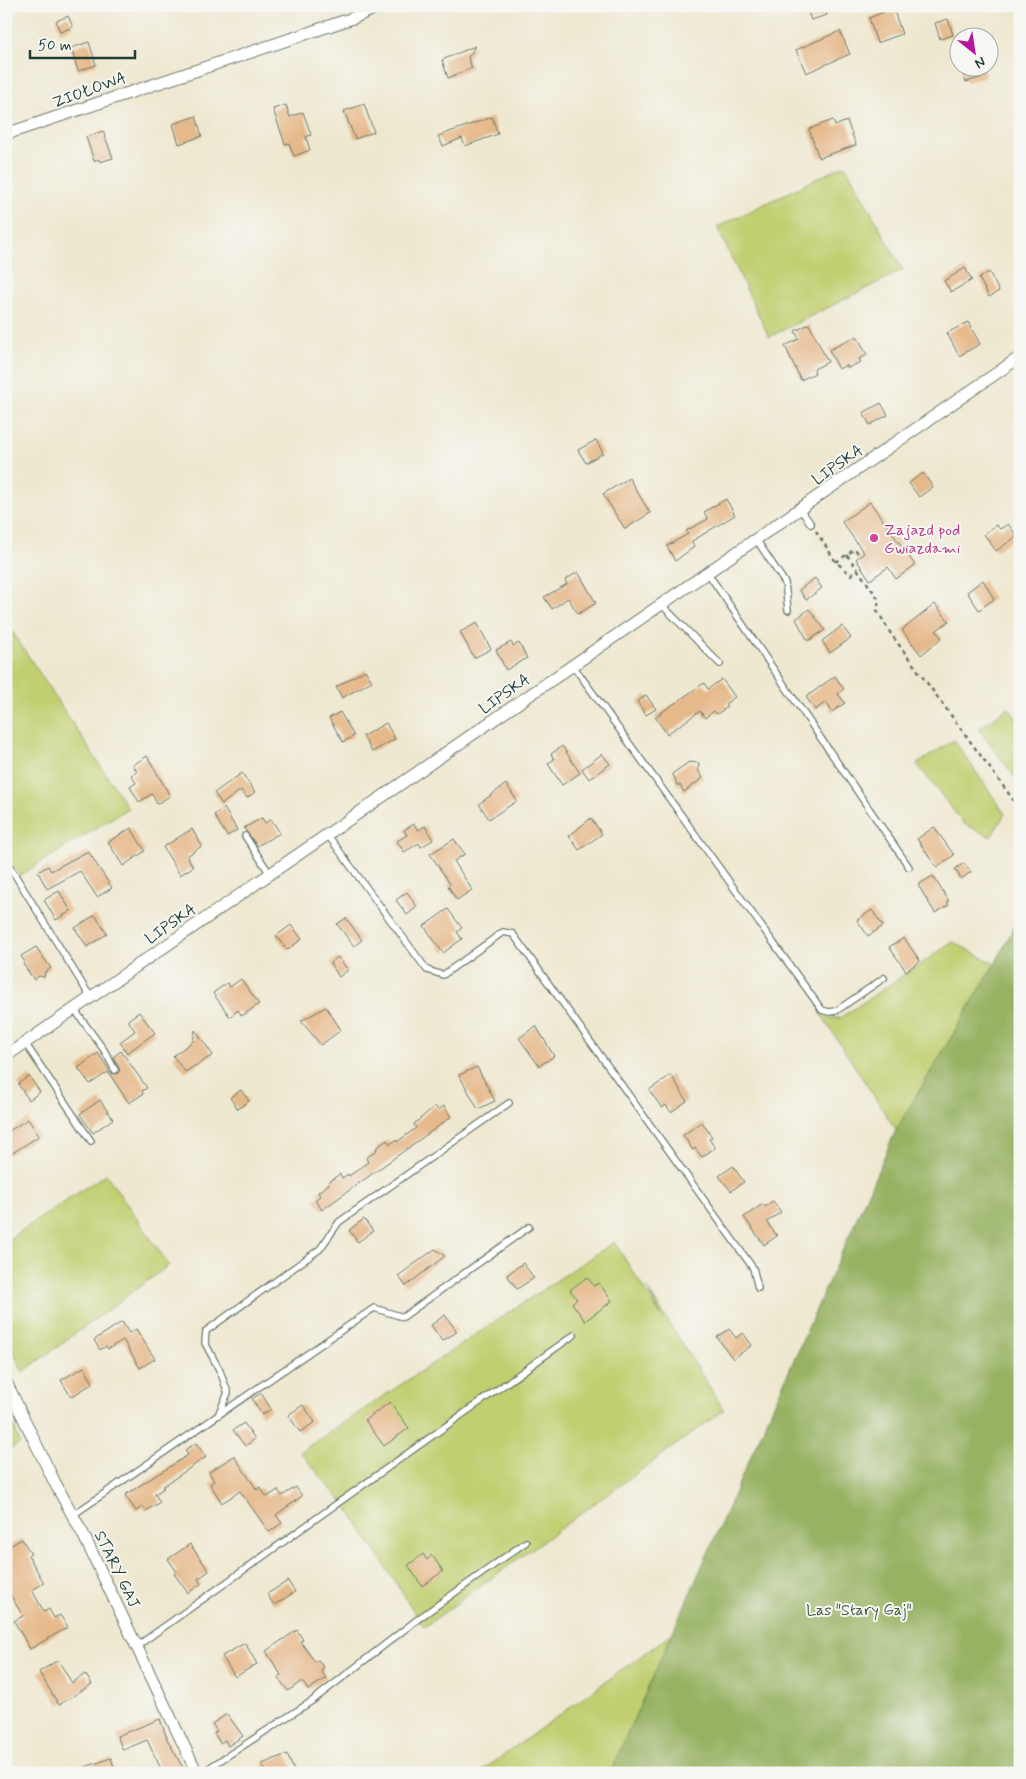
<svg xmlns="http://www.w3.org/2000/svg" width="1026" height="1779" font-family="Mynerve,sans-serif">
<style>
.green{fill:#c1cf71;stroke:#708652}
.forest{fill:#98b263;stroke:#5c784c}
.building{fill:#e6b98b}
.lines{fill:none;stroke-linecap:round;stroke-linejoin:round}
.lane-casing{stroke:#68796b;stroke-width:8}
.street-casing{stroke:#68796b;stroke-width:13}
.path{stroke:#68796b;stroke-width:2.5;stroke-dasharray:4 4;stroke-linecap:butt}
.lane{stroke:#fff;stroke-width:5.5}
.street{stroke:#fff;stroke-width:11}
.hotel-dot{fill:#d1479c;stroke:#f6f6f2;stroke-width:2}
.labels{text-anchor:middle;stroke-width:4;stroke-linejoin:round;paint-order:stroke}
.street-label{font-size:16px;fill:#1f3d34;stroke:#f6f6f2}
.hotel-label{font-size:16px;fill:#b23c85;stroke:#f6f6f2;text-anchor:start}
.park-label{font-size:16px;fill:#3f5a40;stroke:#f6f6f2}
</style>
<rect width="100%" height="100%" fill="#f6f6f2"/>
<filter id="ink" filterUnits="userSpaceOnUse"><feTurbulence type="fractalNoise" baseFrequency=".02" numOctaves="2"/><feDisplacementMap in="SourceGraphic" scale="10" xChannelSelector="R" yChannelSelector="G"/><feConvolveMatrix kernelMatrix="1 2 1 2 8 2 1 2 1" color-interpolation-filters="sRGB"/></filter>
<filter id="wash" filterUnits="userSpaceOnUse"><feTurbulence type="fractalNoise" baseFrequency=".0096" numOctaves="4" result="noise"/><feDisplacementMap in="SourceGraphic" scale="20" xChannelSelector="R" yChannelSelector="G"/><feGaussianBlur stdDeviation="1.12" result="paint"/><feColorMatrix in="noise" values="0 0 0 0 0 0 0 0 0 0 0 0 0 0 0 0 0 1.4 0 .05"/><feComposite in="paint" operator="in"/></filter>
<g filter="url(#wash)">
<rect width="100%" height="100%" fill="#efe8d0"/>
<g class="green">
<polygon points="845,165 903,270 769,337 717,227"/>
<polygon points="6,622 128,808 19,876 12,864 6,867"/>
<polygon points="1008,707 1020,724 1020,784 979,729"/>
<polygon points="954,740 1005,814 991,837 964,824 917,764"/>
<polygon points="953,942 995,964 896,1130 820,1013 830,1018 840,1018"/>
<polygon points="106,1174 169,1265 23,1372 6,1337 6,1241"/>
<polygon points="614,1242 663,1319 647,1288 724,1410 424,1627 349,1510 300,1452"/>
<polygon points="6,1406 20,1443 6,1452"/>
<polygon points="673,1633 610,1773 479,1773"/>
</g>
<polygon class="forest" points="1020,915 1020,1773 610,1773 896,1130 995,964"/>
<g id="blocks">
<g class="building">
<polygon points="806,6 824,6 827,15 811,20"/>
<polygon points="893,8 902,34 877,43 869,18"/>
<polygon points="68,16 73,27 60,32 56,21"/>
<polygon points="948,19 953,35 940,39 935,23"/>
<polygon points="840,31 850,54 806,73 796,50"/>
<polygon points="89,42 96,65 78,71 71,48"/>
<polygon points="475,46 468,58 472,68 448,78 442,60"/>
<polygon points="961,68 983,68 986,76 966,82"/>
<polygon points="364,104 374,132 355,139 344,111"/>
<polygon points="286,105 290,117 303,112 311,135 306,137 310,150 294,156 289,143 285,144 273,109"/>
<polygon points="196,116 202,136 179,144 173,124"/>
<polygon points="492,117 498,134 465,146 462,138 443,146 438,136"/>
<polygon points="833,120 835,126 847,121 856,145 819,158 809,129"/>
<polygon points="103,131 113,158 100,162 99,159 94,161 86,137"/>
<polygon points="965,268 972,280 951,292 944,281"/>
<polygon points="989,272 999,291 989,297 979,278"/>
<polygon points="968,322 980,344 959,356 947,333"/>
<polygon points="809,324 828,362 814,369 815,373 801,380 785,346 799,339 795,331"/>
<polygon points="857,336 867,355 859,359 861,362 848,368 846,365 839,369 829,350"/>
<polygon points="881,403 888,415 870,425 863,413"/>
<polygon points="596,440 603,453 586,463 578,450"/>
<polygon points="923,473 933,487 919,497 909,483"/>
<polygon points="629,478 650,513 625,529 603,494"/>
<polygon points="726,499 735,515 692,541 694,547 675,561 667,546 688,534 686,531 708,519 704,512"/>
<polygon points="870,502 915,565 896,579 888,567 870,580 856,559 864,553 842,522"/>
<polygon points="1008,524 1017,536 996,551 984,534 996,525 1000,529"/>
<polygon points="578,572 596,603 578,614 568,598 552,609 544,597 567,584 565,580"/>
<polygon points="815,578 822,588 806,600 799,590"/>
<polygon points="983,580 994,599 979,610 967,592"/>
<polygon points="935,604 949,621 936,631 942,638 921,655 902,630"/>
<polygon points="809,609 825,630 808,641 796,619"/>
<polygon points="477,623 491,649 474,658 460,632"/>
<polygon points="842,626 851,638 830,653 822,641"/>
<polygon points="511,642 513,646 519,643 527,658 506,670 496,650"/>
<polygon points="365,670 372,681 342,698 336,687"/>
<polygon points="835,676 844,689 838,694 845,703 832,712 826,702 815,710 806,697"/>
<polygon points="722,679 735,697 725,704 727,707 717,714 714,711 705,718 700,711 667,734 655,717 704,683 708,689"/>
<polygon points="646,695 656,709 646,715 637,702"/>
<polygon points="340,712 354,736 343,742 329,718"/>
<polygon points="386,723 395,739 372,752 363,736"/>
<polygon points="562,746 580,773 562,785 548,764 554,759 551,754"/>
<polygon points="602,754 610,764 589,779 582,769"/>
<polygon points="147,756 170,796 157,804 152,794 139,802 130,787 136,783 131,775 137,772 133,765"/>
<polygon points="689,762 699,763 698,770 703,778 684,792 680,785 676,785 676,780 672,774"/>
<polygon points="242,773 255,792 247,798 241,790 222,804 214,793"/>
<polygon points="506,784 517,801 489,819 479,804"/>
<polygon points="224,808 237,830 227,836 214,815"/>
<polygon points="262,818 265,823 271,819 280,833 257,846 244,828"/>
<polygon points="591,818 602,834 579,850 569,836"/>
<polygon points="414,824 418,830 425,826 433,840 421,847 419,843 404,852 397,841 407,835 404,830"/>
<polygon points="934,827 954,855 937,868 917,839"/>
<polygon points="131,828 145,851 123,866 108,842"/>
<polygon points="192,829 202,846 187,856 193,867 180,875 163,847"/>
<polygon points="454,839 465,854 454,861 472,890 457,900 448,886 450,884 430,854"/>
<polygon points="88,851 112,888 97,897 80,871 47,889 38,872 48,866 51,871"/>
<polygon points="964,863 971,872 961,879 955,869"/>
<polygon points="933,876 949,901 947,902 949,905 935,913 918,885"/>
<polygon points="59,891 71,911 56,920 44,900"/>
<polygon points="407,892 417,907 407,915 396,900"/>
<polygon points="448,909 462,928 457,932 462,939 443,953 424,926"/>
<polygon points="872,910 883,926 868,936 857,920"/>
<polygon points="95,915 107,934 87,947 75,928"/>
<polygon points="346,918 362,940 354,946 337,924"/>
<polygon points="291,925 302,939 287,950 276,936"/>
<polygon points="904,938 920,961 906,971 889,947"/>
<polygon points="36,947 51,968 45,972 44,977 39,976 34,980 23,964 25,962 21,956"/>
<polygon points="338,957 348,970 339,977 330,963"/>
<polygon points="241,979 259,1004 242,1016 238,1010 230,1017 213,993 227,983 230,987"/>
<polygon points="326,1007 341,1030 321,1045 301,1021"/>
<polygon points="139,1012 155,1033 127,1053 120,1042 135,1031 128,1020"/>
<polygon points="536,1026 554,1056 539,1066 519,1038"/>
<polygon points="195,1030 213,1055 185,1072 173,1056 193,1041"/>
<polygon points="121,1051 147,1088 142,1091 143,1094 129,1103 108,1072 90,1084 78,1068 98,1053 111,1073 117,1074 120,1070 113,1057"/>
<polygon points="477,1067 495,1101 478,1109 459,1075"/>
<polygon points="671,1075 687,1101 671,1112 666,1105 662,1108 649,1090"/>
<polygon points="29,1076 40,1092 29,1100 18,1084"/>
<polygon points="241,1090 249,1101 238,1109 230,1098"/>
<polygon points="100,1100 113,1119 93,1133 80,1114"/>
<polygon points="435,1106 438,1110 444,1106 451,1117 322,1210 315,1200 320,1196 318,1192 329,1184 328,1182 340,1174 342,1178 348,1174 349,1176 368,1162 366,1158 377,1150 376,1148 387,1140 390,1144 396,1140 397,1142 416,1128 414,1124"/>
<polygon points="28,1119 39,1136 6,1157 6,1133"/>
<polygon points="702,1122 712,1137 709,1139 715,1148 702,1157 695,1148 693,1150 683,1135"/>
<polygon points="733,1166 744,1182 731,1191 719,1176"/>
<polygon points="773,1201 781,1212 767,1222 777,1236 764,1245 744,1217 763,1204 765,1207"/>
<polygon points="364,1219 373,1231 358,1242 349,1230"/>
<polygon points="435,1249 445,1256 406,1286 398,1276"/>
<polygon points="523,1263 534,1278 517,1289 507,1275"/>
<polygon points="587,1277 594,1286 599,1283 612,1301 585,1321 572,1303 577,1299 570,1290"/>
<polygon points="445,1315 457,1332 442,1341 431,1325"/>
<polygon points="122,1322 129,1333 136,1329 155,1359 140,1368 123,1340 108,1349 106,1346 100,1350 94,1340"/>
<polygon points="729,1329 736,1338 743,1333 752,1345 733,1359 717,1337"/>
<polygon points="84,1367 93,1383 71,1397 61,1380"/>
<polygon points="261,1393 271,1409 262,1415 252,1399"/>
<polygon points="390,1402 409,1428 384,1446 365,1420"/>
<polygon points="303,1405 315,1422 300,1432 288,1415"/>
<polygon points="244,1423 255,1439 245,1446 233,1430"/>
<polygon points="196,1443 206,1457 162,1487 164,1488 155,1494 160,1502 146,1511 143,1506 136,1511 125,1495 188,1455 185,1450"/>
<polygon points="234,1456 257,1490 260,1487 267,1497 278,1490 282,1496 296,1487 302,1496 276,1515 282,1523 269,1532 240,1491 222,1503 210,1484 214,1481 209,1472"/>
<polygon points="22,1539 31,1554 28,1555 44,1583 32,1590 44,1612 49,1609 54,1618 60,1615 68,1627 30,1649 14,1621 23,1616 6,1588 6,1548"/>
<polygon points="190,1544 209,1571 198,1579 201,1584 188,1593 174,1574 177,1572 168,1559"/>
<polygon points="423,1554 427,1560 432,1555 443,1571 422,1586 408,1565"/>
<polygon points="288,1581 295,1592 274,1605 267,1594"/>
<polygon points="297,1630 303,1640 300,1641 315,1662 318,1660 324,1668 321,1670 326,1678 308,1690 302,1681 288,1691 278,1677 281,1675 266,1651"/>
<polygon points="245,1643 257,1664 235,1677 222,1656"/>
<polygon points="58,1660 72,1683 85,1674 92,1684 59,1705 39,1672"/>
<polygon points="227,1714 243,1736 228,1746 225,1740 220,1743 214,1733 217,1731 212,1724"/>
<polygon points="160,1719 168,1741 186,1773 163,1773 147,1740 123,1750 117,1736"/>
<polygon points="287,1754 295,1773 266,1773 262,1764"/>
<polygon points="111,1758 116,1773 74,1773 74,1771"/>
</g>
</g>
</g>
<g filter="url(#ink)">
<use href="#blocks" fill-opacity="0" stroke="#68796b" stroke-width="1"/>
<g class="lines">
<g class="lane-casing">
<g id="lane">
<polyline points="800,509 811,524"/>
<polyline points="756,539 785,583 788,610"/>
<polyline points="707,572 909,867"/>
<polyline points="661,604 720,664"/>
<polyline points="572,664 822,1010 829,1012 836,1011 884,978"/>
<polyline points="327,834 427,970 443,975 503,932 513,934 753,1268 758,1288"/>
<polyline points="245,836 270,874"/>
<polyline points="10,867 91,998"/>
<polyline points="74,1009 104,1050 115,1070"/>
<polyline points="25,1043 91,1141"/>
<polyline points="219,1413 228,1393 220,1371 205,1343 206,1331 320,1249 339,1222 509,1103"/>
<polyline points="73,1515 374,1308 403,1317 529,1227"/>
<polyline points="137,1646 574,1335"/>
<polyline points="201,1773 312,1701 418,1619 526,1542"/>
</g>
</g>
<g class="street-casing">
<g id="street">
<polyline points="6,134 353,18 380,6"/>
<polyline points="6,1056 1020,357"/>
<polyline points="6,1382 55,1483 83,1534 197,1773"/>
</g>
</g>
<g class="path">
<polyline points="816,531 836,562 851,575 858,570 879,600 877,610 891,634 1020,809"/>
<polyline points="847,555 858,570"/>
<polyline points="836,562 855,549 860,556"/>
</g>
<use href="#lane" class="lane"/>
<use href="#street" class="street"/>
</g>
</g>
<circle class="hotel-dot" cx="874" cy="538" r="5"/>
<g class="labels">
<g class="street-label">
<text transform="translate(89 89) rotate(-20)" y="6">ZIOŁOWA</text>
<text transform="translate(837 464) rotate(-35)" y="6">LIPSKA</text>
<text transform="translate(504 693) rotate(-35)" y="6">LIPSKA</text>
<text transform="translate(170 923) rotate(-35)" y="6">LIPSKA</text>
<text transform="translate(118 1569) rotate(64)" y="6">STARY GAJ</text>
</g>
<g class="hotel-label">
<text x="884" y="535">Zajazd pod<tspan x="884" dy="18">Gwiazdami</tspan></text>
</g>
<g class="park-label">
<text x="859" y="1615">Las "Stary Gaj"</text>
</g>
</g>
<rect width="1026" height="1779" fill="none" stroke="#f6f6f2" stroke-width="25"/>
<g transform="translate(974 52) rotate(150)"><circle r="24" fill="#f6f6f2" stroke="#a0aca6"/>
<path d="M0-4L9 19L0 12L-9 19Z" fill="#b5179e"/>
<text y="-8" font-size="14" font-weight="bold" text-anchor="middle" fill="#1f3d34">N</text>
</g>
<path d="M30 50v8h105v-8" fill="none" stroke="#1f3d34" stroke-width="2.5"/>
<text x="38" y="50" font-size="15" fill="#1f3d34" stroke="#f6f6f2" stroke-width="4" paint-order="stroke">50 m</text>
</svg>
